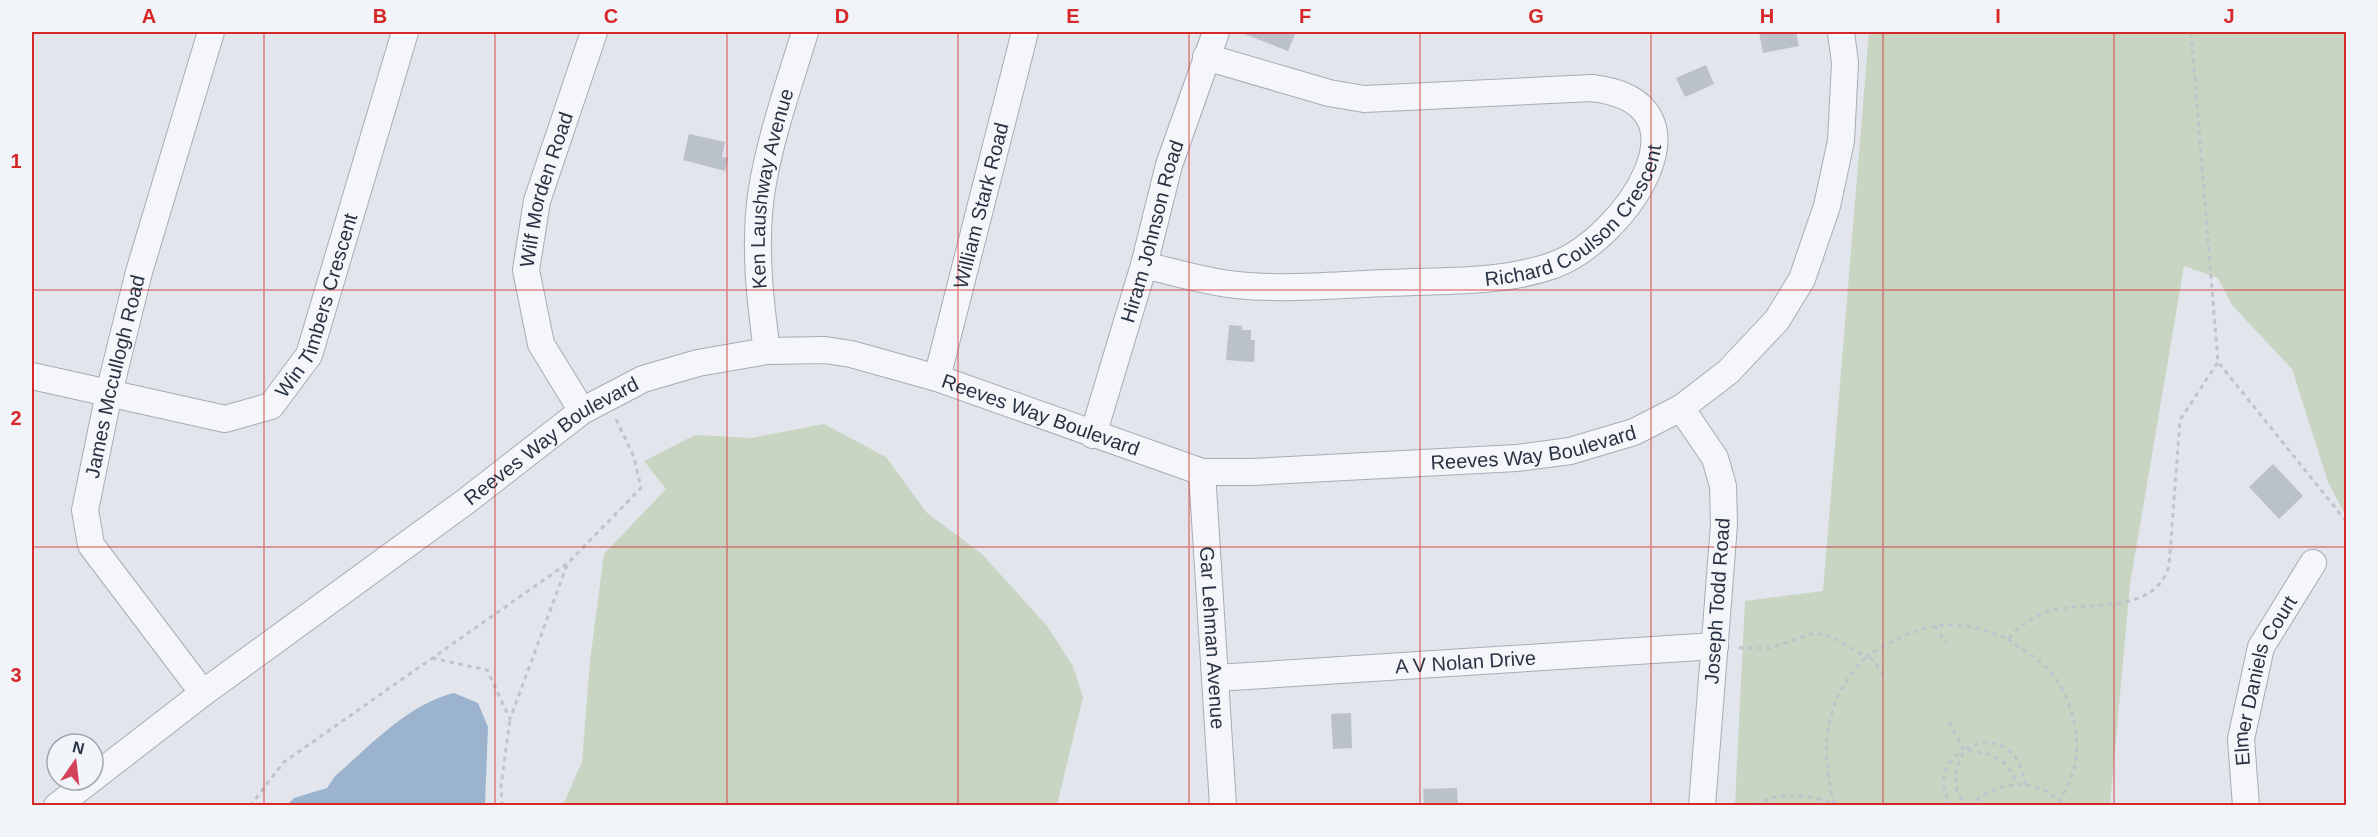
<svg xmlns="http://www.w3.org/2000/svg" width="2378" height="837" font-family="Helvetica,sans-serif">
<style>
.green{fill:#c7d5c2}
.water{fill:#9bb3cc}
.building{fill:#bbc1cb}
.lines{fill:none;stroke-linecap:round;stroke-linejoin:round}
.minor-casing{stroke:#a7acb5;stroke-width:28}
.path{stroke:#c0c3ca;stroke-width:3;stroke-dasharray:4.5 4.5;stroke-linecap:butt}
.minor{stroke:#f5f6f9;stroke-width:26}
.grid{fill:none;stroke:#d62828;stroke-width:1.5;stroke-opacity:0.55}
.labels{text-anchor:middle;stroke-width:6;stroke-linejoin:round;paint-order:stroke}
.street-label{font-size:20px;fill:#293343;stroke:#f1f4f8}
.neatline{fill:none;stroke:#d62828;stroke-width:2}
.grid-label{font-size:20px;text-anchor:middle;font-weight:bold;fill:#d62828}
</style>
<rect width="100%" height="100%" fill="#e2e5eb"/>
<g class="green">
<polygon points="1869,32 2346,32 2346,516 2328,482 2292,369 2232,305 2218,278 2184,266 2130,584 2110,805 1735,805 1745,601 1823,591"/>
<polygon points="824,424 886,457 927,513 982,554 1047,626 1073,666 1083,697 1057,805 563,805 582,762 590,661 604,554 666,489 644,461 695,435 751,438"/>
</g>
<path class="water" d="M454,693L478,703L488,727L485,805H287L294,798L327,788L335,776C370,746 408,704 454,693Z"/>
<g class="building">
<polygon points="1239,32 1296,32 1288,51"/>
<polygon points="1759,32 1796,32 1799,46 1763,53"/>
<polygon points="1706,65 1714,84 1685,97 1676,78"/>
<polygon points="689,134 725,142 722,157 728,158 725,171 683,160"/>
<polygon points="1229,325 1242,326 1242,330 1251,330 1251,340 1255,340 1254,362 1226,360"/>
<polygon points="2273,464 2303,496 2279,519 2249,487"/>
<polygon points="1351,713 1352,748 1333,749 1331,714"/>
<polygon points="1457,788 1458,806 1424,806 1423,789"/>
</g>
<g class="lines">
<g class="minor-casing">
<g id="minor">
<path id="s1" d="M1144,265C1174,272 1206,282 1237,285C1285,290 1339,285 1387,283C1442,280 1501,284 1554,265C1624,239 1719,103 1592,88L1364,99L1329,93L1206,57"/>
<path id="s2" d="M767,351C760,300 754,247 761,195C769,140 789,85 805,32"/>
<path id="s3" d="M32,376L225,419L271,406L309,355L405,32"/>
<path id="s4" d="M937,378L1025,32"/>
<polyline points="1681,408 1715,458 1723,486 1724,525 1702,806"/>
<path id="s5" d="M582,411L541,344L526,270L537,201L594,32"/>
<path id="s6" d="M1093,435L1144,265L1169,165L1216,32"/>
<path id="s7" d="M1202,472L1223,806"/>
<path id="s8" d="M1216,678L1715,646"/>
<path id="s9" d="M203,693L91,545L85,510L109,393L139,272L211,32"/>
<path id="s10" d="M57,806L203,693L465,502L582,411L643,379L698,363L767,351L825,350L851,354L937,378L1202,472H1252L1517,458L1570,451L1634,432L1681,408L1728,372L1777,320L1802,279L1827,206L1841,141L1845,63L1841,32"/>
<path id="s11" d="M2246,806L2241,739L2261,647L2313,563"/>
</g>
</g>
<g class="path">
<polyline points="2191,32 2218,362 2346,521"/>
<polyline points="1935,626 1946,643"/>
<path d="M2008,639C2020,648 2035,657 2046,667C2068,689 2080,728 2076,758C2075,773 2067,787 2059,801"/>
<path d="M1739,648H1770L1814,633L1831,636L1866,657C1918,624 1950,614 2008,639C2019,627 2030,618 2046,612C2084,599 2153,618 2169,566L2180,420L2218,362"/>
<polyline points="432,658 487,670 510,719 567,565"/>
<path d="M1949,722L1964,750C1994,755 2003,754 2017,783"/>
<path d="M1834,804C1820,746 1823,702 1866,657L1874,660L1886,679"/>
<polyline points="250,806 284,762 568,563 641,488 634,457 615,417"/>
<polyline points="502,806 501,786 510,719"/>
<path d="M1756,806C1779,789 1810,795 1835,804"/>
<path d="M1951,806C1939,784 1941,766 1962,751"/>
<path d="M1968,806C1949,788 1955,772 1964,750C1995,732 2022,750 2025,785"/>
<path d="M1969,806C1996,781 2038,774 2063,806"/>
</g>
<use href="#minor" class="minor"/>
</g>
<path class="grid" d="M264,32V806M495,32V806M727,32V806M958,32V806M1189,32V806M1420,32V806M1651,32V806M1883,32V806M2114,32V806M32,290H2346M32,547H2346"/>
<g class="labels">
<g class="street-label">
<text dy="7" stroke="none"><textPath href="#s5" startOffset="237">Wilf Morden Road</textPath></text>
<text dy="7" stroke="none"><textPath href="#s2" startOffset="164">Ken Laushway Avenue</textPath></text>
<text dy="7" stroke="none"><textPath href="#s4" startOffset="178">William Stark Road</textPath></text>
<text dy="7" stroke="none"><textPath href="#s1" startOffset="460">Richard Coulson Crescent</textPath></text>
<text dy="7" stroke="none"><textPath href="#s6" startOffset="212">Hiram Johnson Road</textPath></text>
<text dy="7" stroke="none"><textPath href="#s3" startOffset="358">Win Timbers Crescent</textPath></text>
<text dy="7" stroke="none"><textPath href="#s9" startOffset="358">James Mccullogh Road</textPath></text>
<text dy="7" stroke="none"><textPath href="#s10" startOffset="1137">Reeves Way Boulevard</textPath></text>
<text dy="7" stroke="none"><textPath href="#s10" startOffset="615">Reeves Way Boulevard</textPath></text>
<text dy="7" stroke="none"><textPath href="#s10" startOffset="1641">Reeves Way Boulevard</textPath></text>
<text transform="translate(1717 601) rotate(-86)" y="7">Joseph Todd Road</text>
<text dy="7" stroke="none"><textPath href="#s7" startOffset="166">Gar Lehman Avenue</textPath></text>
<text dy="7" stroke="none"><textPath href="#s8" startOffset="250">A V Nolan Drive</textPath></text>
<text dy="7" stroke="none"><textPath href="#s11" startOffset="130">Elmer Daniels Court</textPath></text>
</g>
</g>
<rect width="2378" height="837" fill="none" stroke="#f1f4f8" stroke-width="66"/>
<g transform="translate(75 762) rotate(14)"><circle r="28" fill="#f1f4f8" stroke="#a1a7b0" stroke-width="1.5"/>
<path d="M0-4.5L10 22L0 15L-10 22Z" fill="#d44259"/>
<text y="-9" font-size="16" font-weight="bold" text-anchor="middle" fill="#293343">N</text>
</g>
<rect x="33" y="33" width="2312" height="771" class="neatline"/>
<g class="grid-label">
<text x="149" y="23">A</text>
<text x="380" y="23">B</text>
<text x="611" y="23">C</text>
<text x="842" y="23">D</text>
<text x="1073" y="23">E</text>
<text x="1305" y="23">F</text>
<text x="1536" y="23">G</text>
<text x="1767" y="23">H</text>
<text x="1998" y="23">I</text>
<text x="2229" y="23">J</text>
<text x="16" y="168">1</text>
<text x="16" y="425">2</text>
<text x="16" y="682">3</text>
</g>
</svg>
